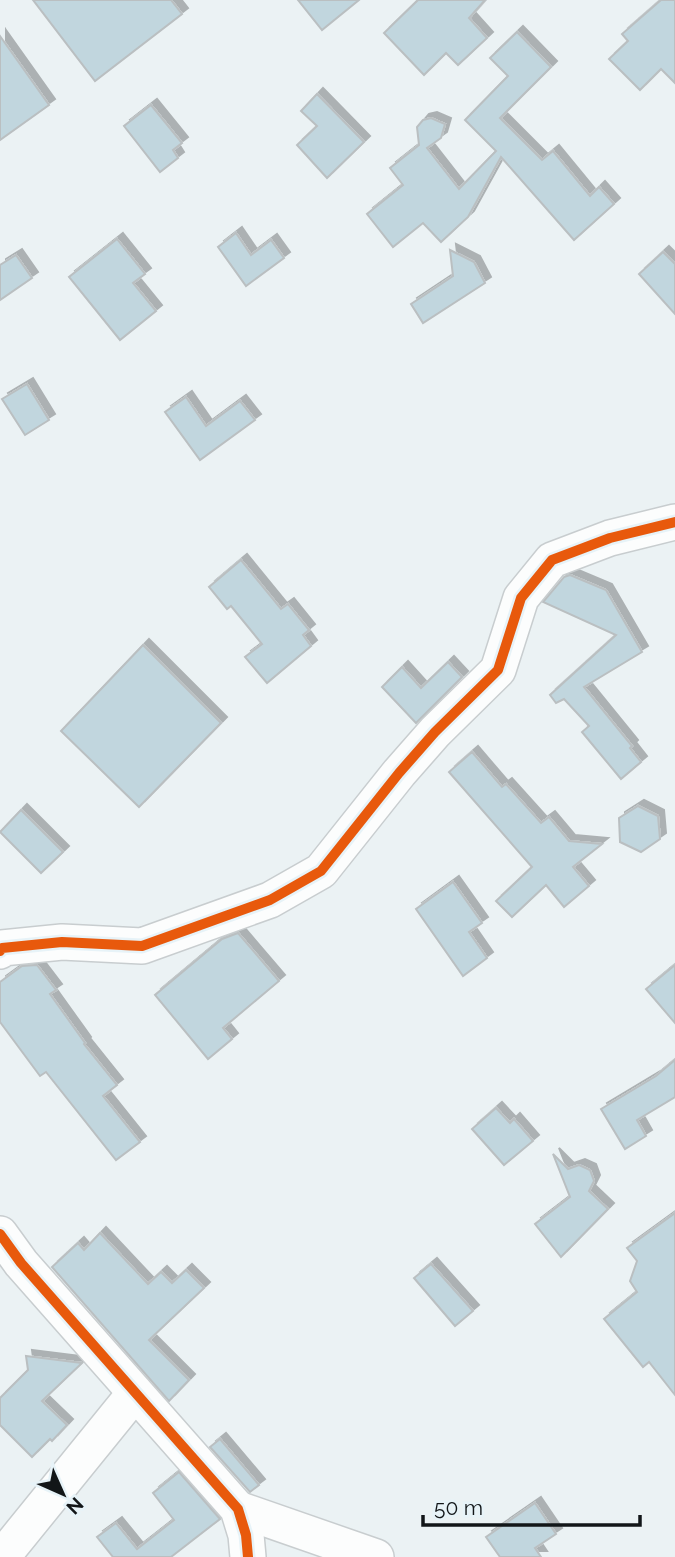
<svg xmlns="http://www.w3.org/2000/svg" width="675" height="1557" font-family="Raleway,sans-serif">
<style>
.building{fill:#c1d6de;stroke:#babfc1;stroke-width:2;filter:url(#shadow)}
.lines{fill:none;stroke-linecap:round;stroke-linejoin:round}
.street-casing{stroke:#c8cdcf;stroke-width:38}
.street{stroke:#fcfdfd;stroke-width:35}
.cycleway-casing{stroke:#e7f3f8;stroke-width:15}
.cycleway{stroke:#e8590c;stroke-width:10}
</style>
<defs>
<filter id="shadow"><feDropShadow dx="6" dy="-6" stdDeviation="0" flood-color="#0004"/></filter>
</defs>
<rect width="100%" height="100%" fill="#ebf2f4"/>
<g class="building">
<polygon points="33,0 171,0 182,14 95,81"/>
<polygon points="298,0 359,0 322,30"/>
<polygon points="418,0 485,0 469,18 487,38 458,65 446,53 424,75 384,33"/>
<polygon points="661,0 675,0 675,83 661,69 640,90 609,59 628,41 622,34"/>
<polygon points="517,32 551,67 500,118 542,160 553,151 590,196 599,187 614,204 574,240 501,157 468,217 441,242 423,223 393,247 367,214 403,185 390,168 419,145 417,127 423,120 431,118 445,124 441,138 427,148 459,189 496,151 465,120 508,76 490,58"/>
<polygon points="0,36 49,105 0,140"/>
<polygon points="317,94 364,142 327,178 297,145 317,126 301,111"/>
<polygon points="151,105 182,143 173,150 178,158 160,172 124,126"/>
<polygon points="236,233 251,255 271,240 284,258 246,286 218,247"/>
<polygon points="117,239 145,274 133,283 156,311 120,340 69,277"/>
<polygon points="450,250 474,262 485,283 423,323 411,304 453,276"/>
<polygon points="663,252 675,264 675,314 639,274"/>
<polygon points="16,255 32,278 0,300 0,265"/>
<polygon points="27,384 49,420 25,435 2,399"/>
<polygon points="186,397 206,426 240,401 255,420 200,460 165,412"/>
<polygon points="241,560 281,609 288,604 309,630 303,635 311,646 267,683 245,657 262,644 231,606 227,609 209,587"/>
<polygon points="570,575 606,590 642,652 584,687 632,746 630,748 641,762 621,779 582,732 589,726 564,699 556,703 550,695 616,635 543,602 564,577"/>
<polygon points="143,645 221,723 139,807 61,731"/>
<polygon points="448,662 462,677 416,723 382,687 402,667 421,688"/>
<polygon points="472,752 502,787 506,784 541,823 549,817 569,841 602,844 573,867 589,886 564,907 546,885 512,917 496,901 532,867 449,772"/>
<polygon points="638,806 658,816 660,839 641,852 620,842 619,818"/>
<polygon points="21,810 63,852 41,873 0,832"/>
<polygon points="453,882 482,923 469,932 487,958 463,976 416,909"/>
<polygon points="238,933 279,981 223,1028 232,1039 208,1059 155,995 222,939"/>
<polygon points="37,965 56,990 50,994 85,1043 84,1044 117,1085 103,1096 140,1142 116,1160 46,1072 40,1076 0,1022 0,982 22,966"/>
<polygon points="675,965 675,1023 646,989"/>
<polygon points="675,1060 675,1097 637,1120 646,1136 625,1149 601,1109 656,1076"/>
<polygon points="496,1108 510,1123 514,1119 533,1141 504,1165 472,1129"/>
<polygon points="553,1154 568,1169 579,1165 590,1170 594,1181 589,1191 608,1209 561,1257 535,1224 570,1197"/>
<polygon points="675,1213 675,1395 649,1362 643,1367 604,1319 637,1292 630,1281 637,1261 627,1248"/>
<polygon points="100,1233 148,1284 161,1272 172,1283 186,1270 204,1288 149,1340 189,1380 169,1401 52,1267 78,1243 84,1250"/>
<polygon points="431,1264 473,1311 455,1326 414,1278"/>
<polygon points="26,1356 82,1363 42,1401 67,1425 52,1441 50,1439 32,1457 0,1425 0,1398 28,1370"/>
<polygon points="220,1439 259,1485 250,1492 210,1447"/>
<polygon points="179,1472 220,1519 171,1557 113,1557 97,1537 116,1523 137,1549 174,1520 153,1493"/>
<polygon points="535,1503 556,1534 535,1548 541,1557 500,1557 486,1537"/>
</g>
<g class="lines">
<g class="street-casing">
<g id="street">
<polyline points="0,951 2,948 62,942 142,946 270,900 321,871 399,773 435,732 498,670 521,598 552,560 610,538 675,522"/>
<polyline points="0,1234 21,1263 238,1509 246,1535 248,1557"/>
<polyline points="238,1509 376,1557"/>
<polyline points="2,1557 135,1393"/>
</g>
</g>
<use href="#street" class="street"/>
<g class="cycleway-casing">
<g id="cycleway">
<polyline points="0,951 2,948 62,942 142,946 270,900 321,871 399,773 435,732 498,670 521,598 552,560 610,538 675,522"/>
<polyline points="0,1234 21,1263 238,1509 246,1535 248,1557"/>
</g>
</g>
<use href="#cycleway" class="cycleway"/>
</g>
<g transform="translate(63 1494) rotate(135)" stroke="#e7f3f8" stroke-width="5" paint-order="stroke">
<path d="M0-5L12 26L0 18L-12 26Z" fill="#121618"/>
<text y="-10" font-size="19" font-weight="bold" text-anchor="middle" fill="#121618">N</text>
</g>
<path d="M423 1515v10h217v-10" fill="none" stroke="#121618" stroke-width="3.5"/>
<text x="434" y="1515" font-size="21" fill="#121618" stroke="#e7f3f8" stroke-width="5" paint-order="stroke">50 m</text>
</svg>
